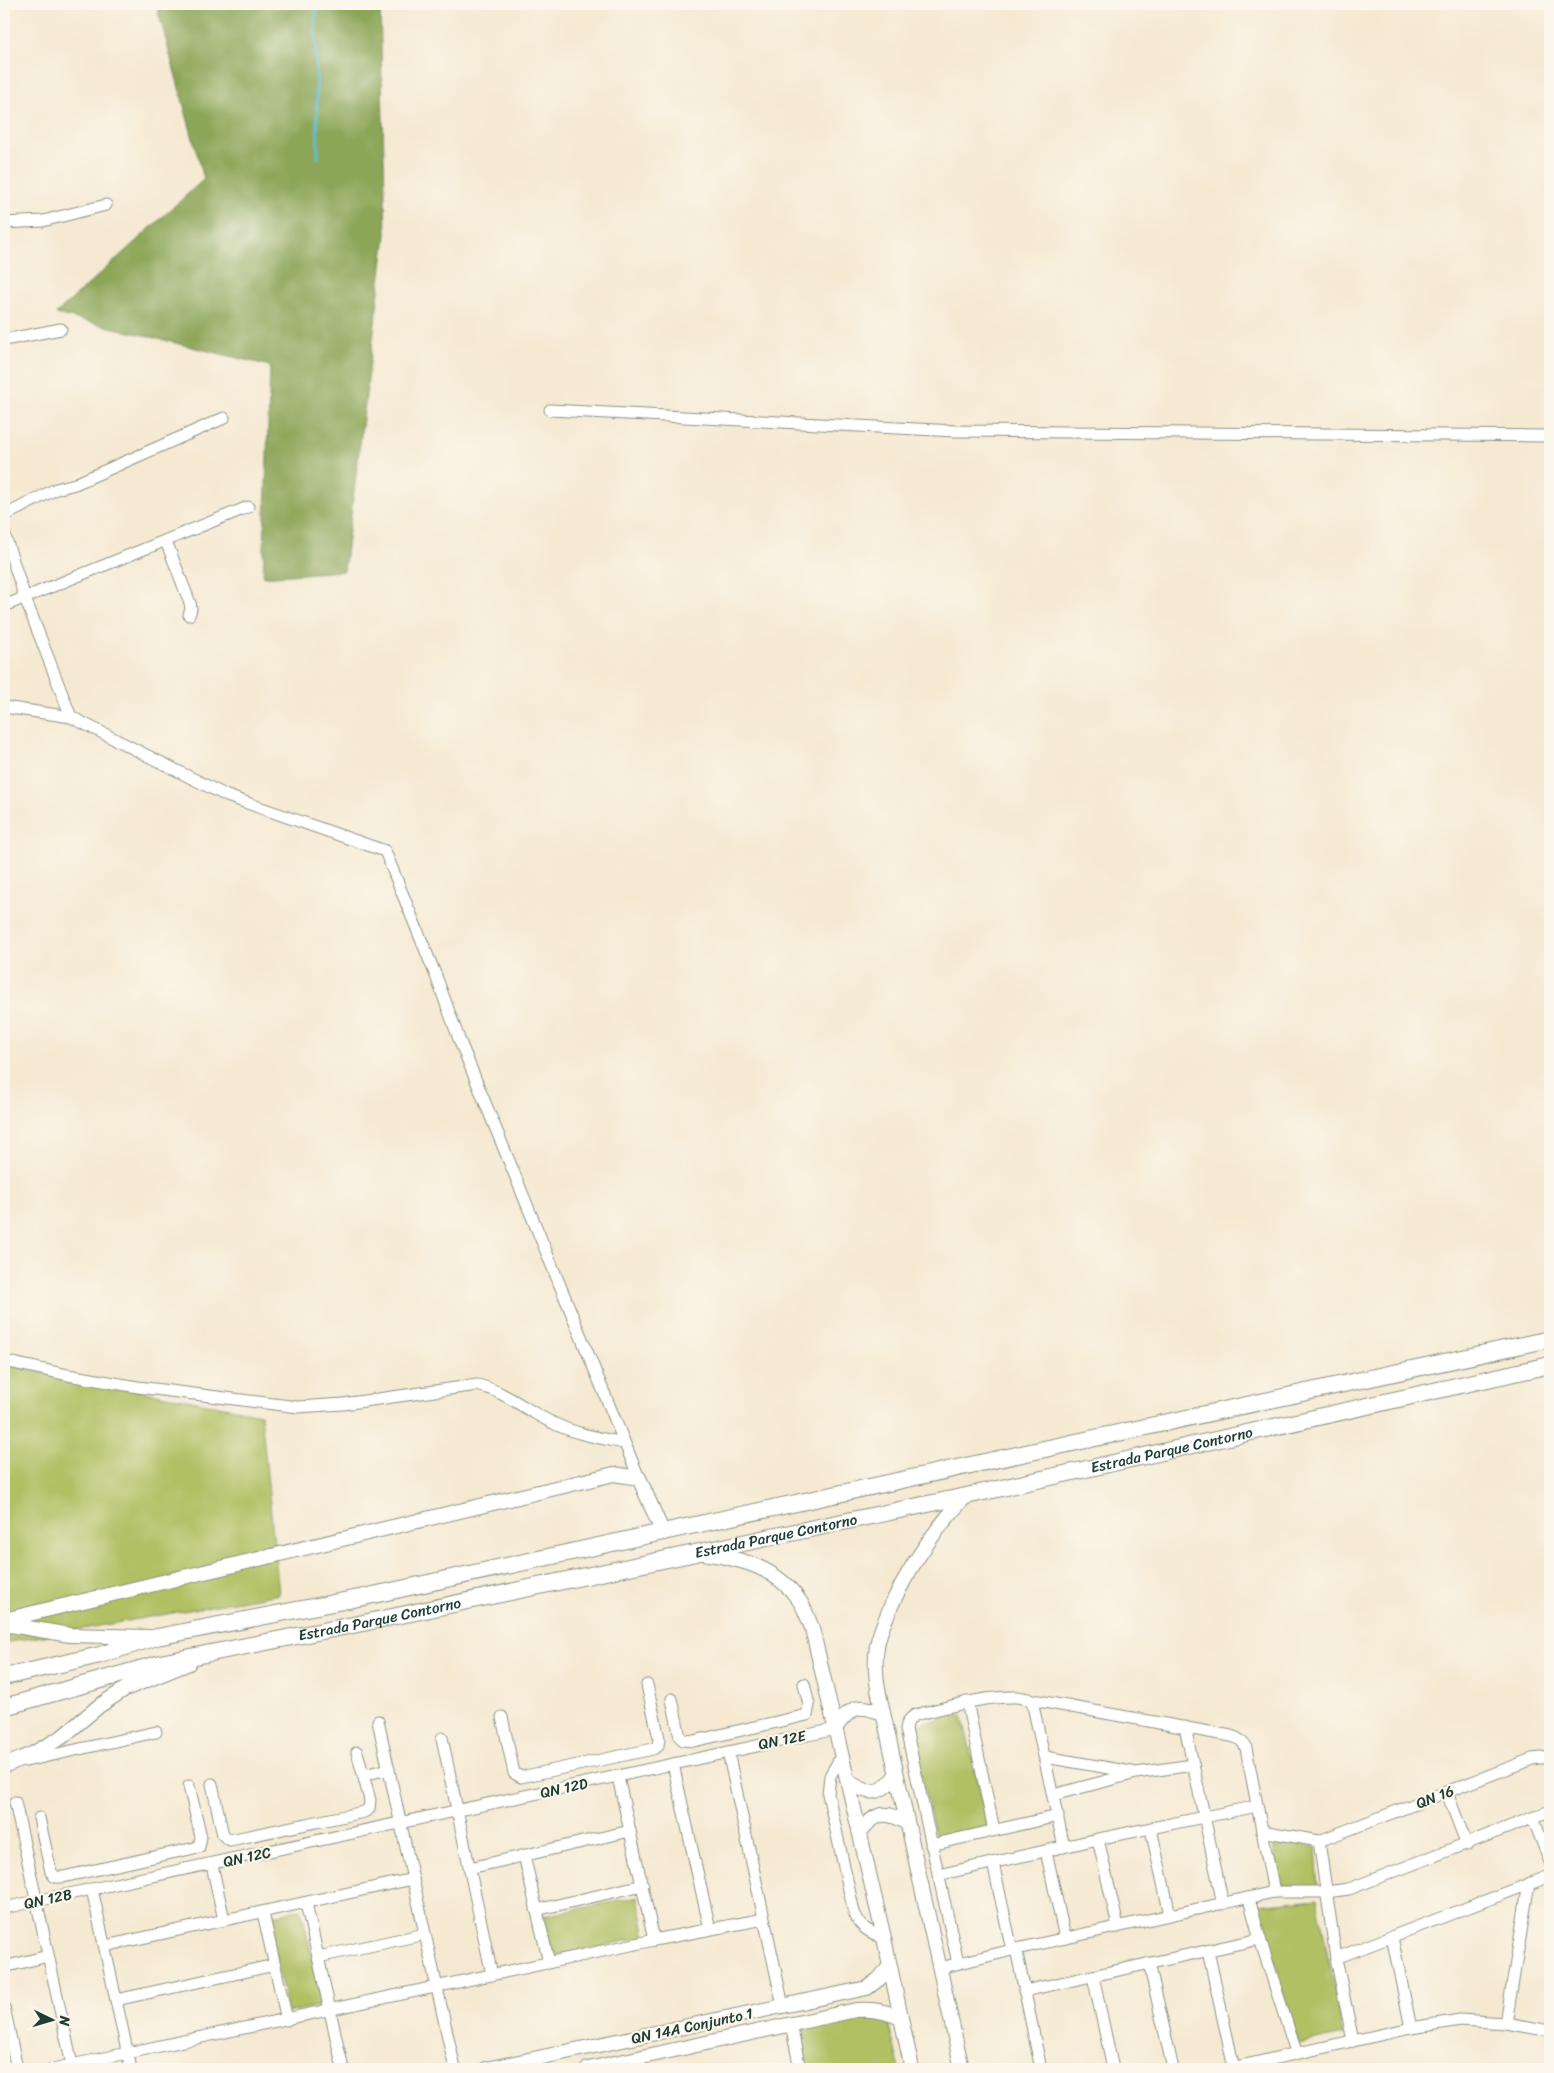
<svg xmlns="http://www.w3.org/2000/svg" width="1554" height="2073" font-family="Sriracha,sans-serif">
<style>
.green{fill:#b0c063;stroke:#687e4c}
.forest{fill:#8ca659;stroke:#567246}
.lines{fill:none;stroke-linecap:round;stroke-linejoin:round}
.stream{stroke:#58bfd5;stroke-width:2.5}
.minor-casing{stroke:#8a9383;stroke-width:13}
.major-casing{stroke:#8a9383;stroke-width:16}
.highway-casing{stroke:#8a9383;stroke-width:18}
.minor{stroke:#fff;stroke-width:11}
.major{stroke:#fff;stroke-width:14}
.highway{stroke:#fff;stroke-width:16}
.labels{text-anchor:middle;stroke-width:4.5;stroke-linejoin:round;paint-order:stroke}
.street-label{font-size:15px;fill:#1f3d34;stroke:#fbf7ec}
</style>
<rect width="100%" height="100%" fill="#fbf7ec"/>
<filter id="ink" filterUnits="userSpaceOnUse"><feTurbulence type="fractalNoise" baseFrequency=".02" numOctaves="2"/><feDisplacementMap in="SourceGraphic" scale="10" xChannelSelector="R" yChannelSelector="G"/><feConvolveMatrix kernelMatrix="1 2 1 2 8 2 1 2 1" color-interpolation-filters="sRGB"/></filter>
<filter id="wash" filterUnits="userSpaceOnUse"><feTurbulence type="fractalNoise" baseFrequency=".0096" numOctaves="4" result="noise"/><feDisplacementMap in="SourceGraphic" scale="20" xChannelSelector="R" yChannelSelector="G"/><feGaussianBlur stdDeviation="1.12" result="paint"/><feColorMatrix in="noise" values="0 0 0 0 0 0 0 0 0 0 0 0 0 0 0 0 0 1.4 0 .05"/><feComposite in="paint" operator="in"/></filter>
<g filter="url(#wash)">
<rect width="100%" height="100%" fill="#f5e9d2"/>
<g class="green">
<polygon points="4,1365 261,1414 279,1594 4,1643"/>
<polygon points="962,1714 988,1827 936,1839 910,1726"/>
<polygon points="1272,1838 1316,1847 1319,1888 1281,1886"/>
<polygon points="638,1897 646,1937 551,1956 543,1916"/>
<polygon points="1317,1899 1343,2034 1299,2044 1257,1905"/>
<polygon points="301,1909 323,2005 288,2013 266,1917"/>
<polygon points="878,2016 887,2018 900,2069 803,2069 795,2030"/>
</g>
<polygon class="forest" points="156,4 380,4 386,235 344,571 263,577 270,366 56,314 204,179"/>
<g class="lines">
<polyline class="stream" points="318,4 315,19 318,158"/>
</g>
</g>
<g filter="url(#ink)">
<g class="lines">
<g class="minor-casing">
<g id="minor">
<polyline points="4,223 43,221 106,205"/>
<polyline points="4,340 61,329"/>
<polyline points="550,410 955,431 1550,436"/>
<polyline points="4,516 56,489 75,484 224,418"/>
<polyline points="4,533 25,598 71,717"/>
<polyline points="166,541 190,603 191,609 189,615"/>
<polyline points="4,606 248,507"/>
<polyline points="4,707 71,717 227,796 385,851 436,976 459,1039 639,1478"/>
<path d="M4,1361L68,1375L138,1387L298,1407L343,1404L477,1385C505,1391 527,1411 553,1423C575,1434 600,1438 624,1443"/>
<polyline points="672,1699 680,1737 683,1740 694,1741 807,1715 809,1705 804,1684"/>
<polyline points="1032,1701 1064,1847"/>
<polyline points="967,1702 994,1830"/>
<polyline points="502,1717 514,1773 521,1777 653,1749 658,1746 659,1738 647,1685"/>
<polyline points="378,1721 455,2069"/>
<polyline points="1185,1727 1223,1904"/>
<polyline points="442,1738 492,1975"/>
<polyline points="728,1752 783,2006"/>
<path d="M842,1755L830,1776L828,1794L854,1912C860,1928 869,1932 884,1938"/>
<polyline points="1045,1757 1132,1772"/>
<polyline points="26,1761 156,1732"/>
<polyline points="673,1764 710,1929"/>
<polyline points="363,1775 389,1769"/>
<polyline points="618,1777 654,1940"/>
<polyline points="212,1784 223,1835 230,1840 364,1812 369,1809 370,1800 357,1752"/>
<polyline points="1447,1793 1467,1845"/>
<polyline points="1053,1795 1136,1773 1193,1765"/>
<polyline points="15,1802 72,2065"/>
<polyline points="39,1818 51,1872 55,1877 63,1877 199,1847 201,1837 189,1786"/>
<polyline points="1533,1818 1550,1862"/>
<polyline points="1151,1829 1170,1915"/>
<polyline points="1262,1831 1319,1841"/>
<polyline points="1098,1839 1118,1927"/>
<polyline points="1319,1841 1532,1759 1550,1757"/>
<polyline points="1319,1841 1336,1958 1353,2041"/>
<polyline points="931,1845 1058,1816"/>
<polyline points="1046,1851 1065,1938"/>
<polyline points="524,1855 549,1963"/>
<polyline points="993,1863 1012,1950"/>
<polyline points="212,1865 224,1920"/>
<polyline points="470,1868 630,1831"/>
<polyline points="938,1875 1098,1839 1257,1806"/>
<polyline points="92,1889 131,2069"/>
<polyline points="1249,1899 1260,1939 1296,2052"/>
<polyline points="306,1903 343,2069"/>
<polyline points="4,1908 836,1729"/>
<polyline points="536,1910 643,1885"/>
<polyline points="263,1913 287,2020"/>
<polyline points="1392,1937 1411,2028"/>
<polyline points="105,1946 413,1879"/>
<polyline points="1016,1949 1041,2069"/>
<polyline points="1208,1951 1234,2068"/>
<polyline points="318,1957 425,1934"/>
<polyline points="1336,1958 1550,1876"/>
<path d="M958,1963L906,1729C907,1722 909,1719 915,1715C949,1707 982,1696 1017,1697L1231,1736C1239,1738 1243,1741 1246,1748L1274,1892"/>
<polyline points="1149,1963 1173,2069"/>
<polyline points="4,1967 48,1956"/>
<polyline points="940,1968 1012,1950 1274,1892 1326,1892 1349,1889 1550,1811"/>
<polyline points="1093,1976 1113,2069"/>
<polyline points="1024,1991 1260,1939"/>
<polyline points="116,2000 275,1965"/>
<polyline points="4,2007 17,2069"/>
<polyline points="1506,2023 1529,1883"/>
<polyline points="791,2025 800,2069"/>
<polyline points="53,2069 654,1940 764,1919"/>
<polyline points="1227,2069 1411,2028 1460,2020 1506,2023 1550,2031"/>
</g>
</g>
<g class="major-casing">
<g id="major">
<path d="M704,1553C741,1559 776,1567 799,1600C805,1608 808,1619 812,1628L884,1938L912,2069"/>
<polyline points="4,1620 614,1474 639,1478 663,1533"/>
<polyline points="4,1624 70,1635 149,1637"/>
<path d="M836,1727C851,1706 860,1703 883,1714"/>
<polyline points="4,1766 32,1754 62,1737 99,1706 125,1689 189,1663"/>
<path d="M848,1781C869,1796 880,1796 896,1775"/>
<path d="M860,1832C875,1813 885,1809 907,1823"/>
<polyline points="486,2069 867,1988 879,1979 889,1967"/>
<path d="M588,2069L856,2010C873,2009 885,2011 901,2018"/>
<path d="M962,2069L880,1699C876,1681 874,1664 877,1646C879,1632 886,1619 891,1606C910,1565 935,1529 966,1496"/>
</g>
</g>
<g class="highway-casing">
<g id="highway">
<polyline points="4,1677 100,1655 157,1637 364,1597 1550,1339"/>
<path id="s1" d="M4,1707L165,1662L368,1622L966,1496L1550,1365"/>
</g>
</g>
<use href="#minor" class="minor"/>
<use href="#major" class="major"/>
<use href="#highway" class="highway"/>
</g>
</g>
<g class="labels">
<g class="street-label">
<text dy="5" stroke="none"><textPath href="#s1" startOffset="1196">Estrada Parque Contorno</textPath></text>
<text dy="5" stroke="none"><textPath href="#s1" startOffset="791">Estrada Parque Contorno</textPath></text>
<text dy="5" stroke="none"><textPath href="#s1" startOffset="386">Estrada Parque Contorno</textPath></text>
<text transform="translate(782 1740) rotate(-11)" y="5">QN 12E</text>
<text transform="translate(564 1788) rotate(-12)" y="5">QN 12D</text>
<text transform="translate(1435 1797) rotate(-21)" y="5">QN 16</text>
<text transform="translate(247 1857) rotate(-12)" y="5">QN 12C</text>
<text transform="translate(48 1899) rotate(-12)" y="5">QN 12B</text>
<text transform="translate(692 2026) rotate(-12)" y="5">QN 14A Conjunto 1</text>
</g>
</g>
<rect width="1554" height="2073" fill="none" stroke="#fbf7ec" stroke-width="20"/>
<g transform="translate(52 2020) rotate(95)" stroke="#fbf7ec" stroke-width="4" paint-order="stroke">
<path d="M0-4L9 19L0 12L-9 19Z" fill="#1f3d34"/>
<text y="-8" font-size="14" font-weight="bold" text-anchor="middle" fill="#1f3d34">N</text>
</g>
</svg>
